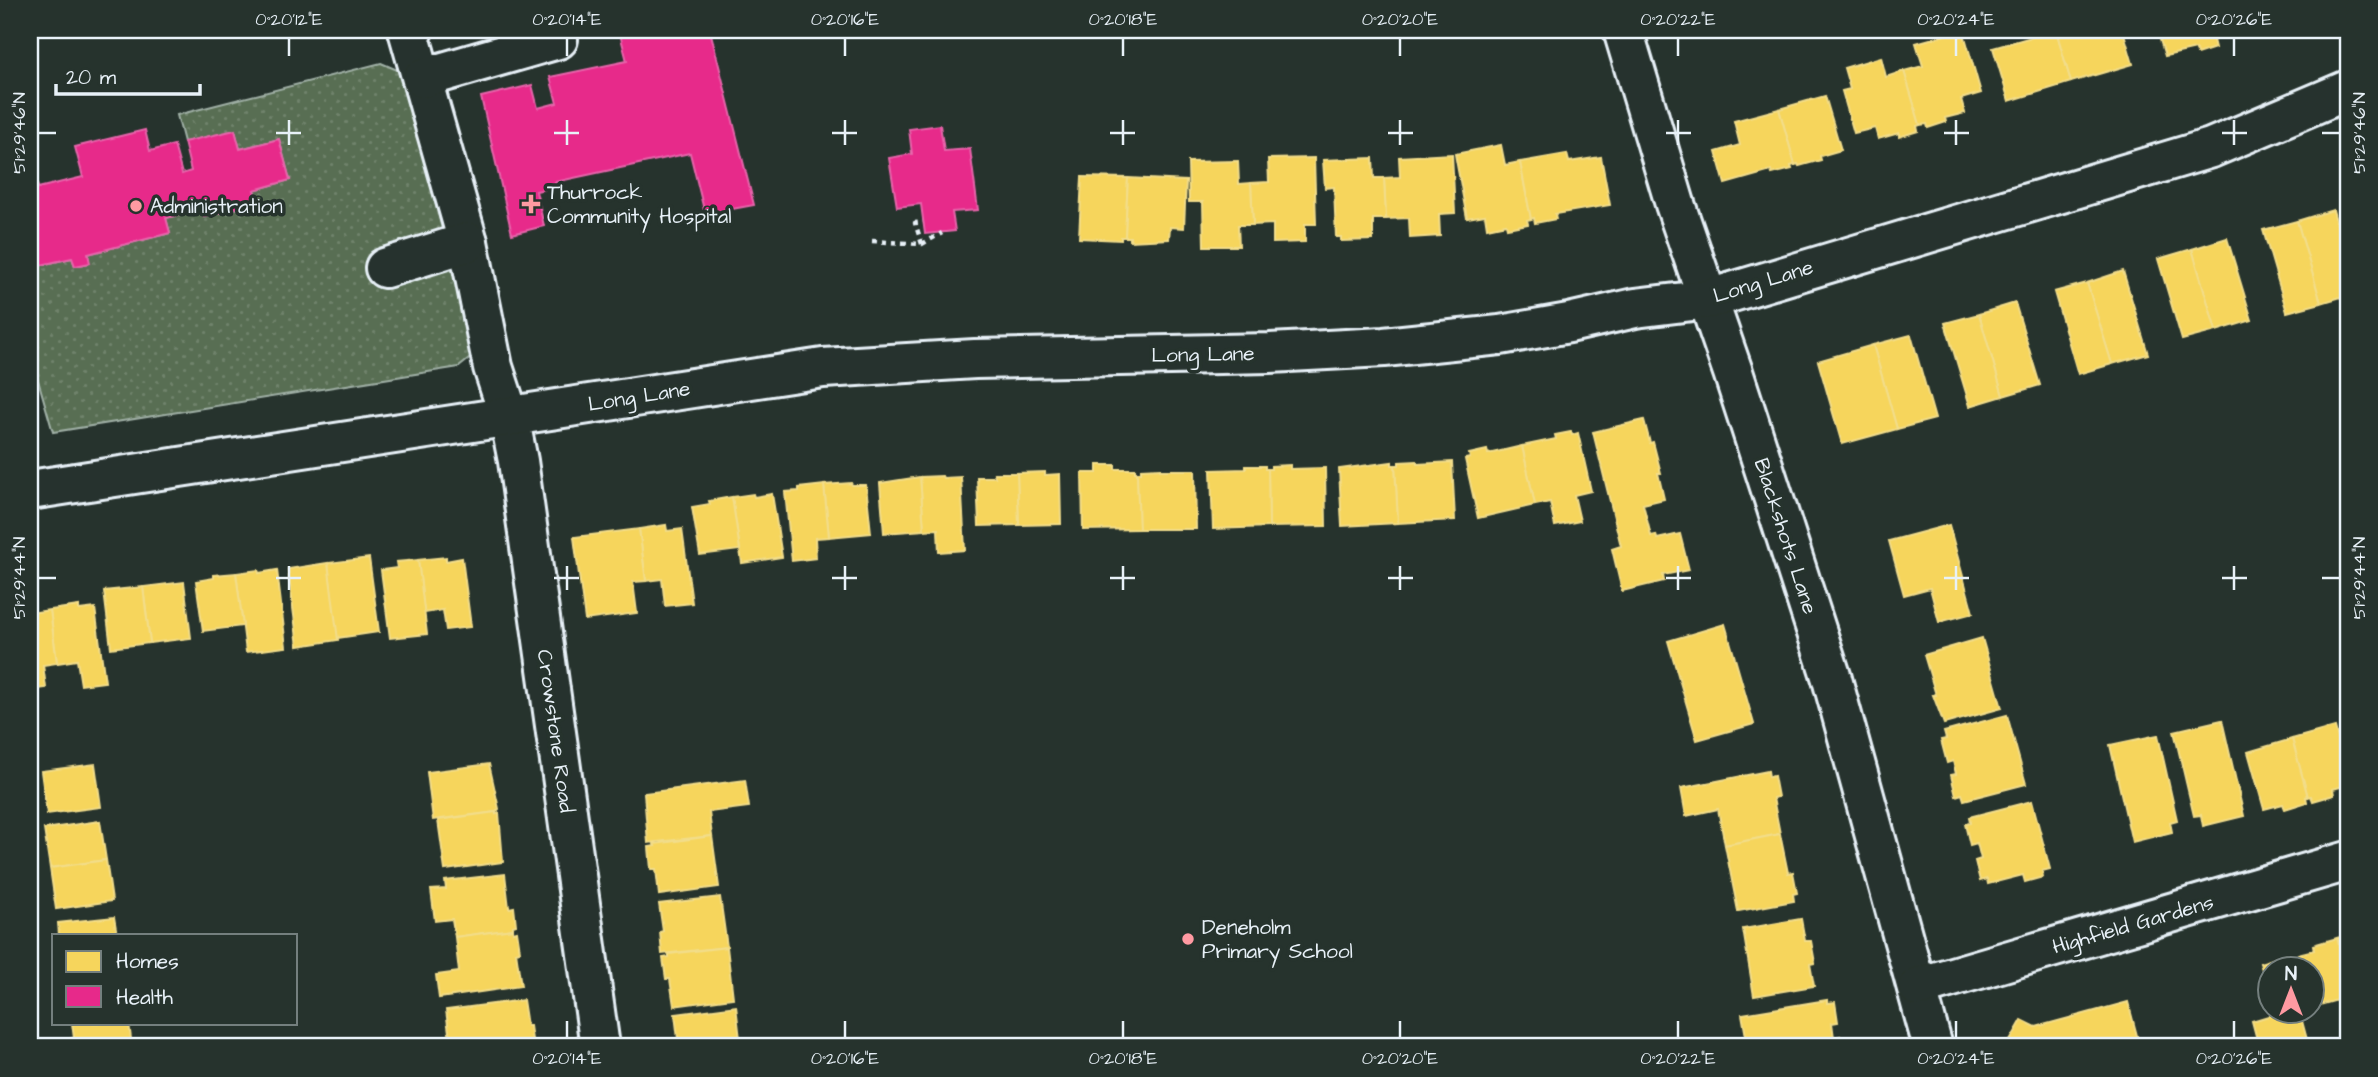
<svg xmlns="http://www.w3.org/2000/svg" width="2378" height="1077" font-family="'Architects Daughter',sans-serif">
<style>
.grass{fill:url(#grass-dots);stroke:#a0b0a6;stroke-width:2}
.homes{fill:#f6d55c;stroke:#f2dd8b;stroke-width:2}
.health{fill:#e7298a;stroke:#e765ab;stroke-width:2}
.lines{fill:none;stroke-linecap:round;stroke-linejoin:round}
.minor-casing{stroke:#e8f1f8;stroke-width:44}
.path{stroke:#e8f1f8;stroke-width:4.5;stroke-dasharray:5 5;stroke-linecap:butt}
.minor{stroke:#26332d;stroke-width:38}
.ticks{fill:none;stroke:#e8f1f8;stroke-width:2.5}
.poi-dot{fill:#ff9aa2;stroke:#26332d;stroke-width:2.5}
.labels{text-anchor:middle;stroke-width:7;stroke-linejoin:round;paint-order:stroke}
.poi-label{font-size:21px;fill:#e8f1f8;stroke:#26332d;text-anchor:start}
.street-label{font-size:21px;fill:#e8f1f8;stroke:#26332d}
.neatline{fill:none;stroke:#e8f1f8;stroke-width:2.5}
.ticks-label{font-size:18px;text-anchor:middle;fill:#e8f1f8}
</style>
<defs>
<pattern id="grass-dots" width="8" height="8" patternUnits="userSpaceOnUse" patternTransform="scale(1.75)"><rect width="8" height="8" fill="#586e53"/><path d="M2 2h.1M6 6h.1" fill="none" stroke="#70836c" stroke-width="1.8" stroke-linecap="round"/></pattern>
</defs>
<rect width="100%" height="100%" fill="#26332d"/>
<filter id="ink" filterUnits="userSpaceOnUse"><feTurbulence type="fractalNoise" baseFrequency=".0143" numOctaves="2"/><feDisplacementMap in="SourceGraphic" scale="14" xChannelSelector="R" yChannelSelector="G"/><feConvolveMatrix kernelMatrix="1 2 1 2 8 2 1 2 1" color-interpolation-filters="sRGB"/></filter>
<g filter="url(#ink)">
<polygon class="grass" points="381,63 402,72 474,355 459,367 53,432 34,366 30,367 30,275 33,274 32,267 72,258 75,266 89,263 88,254 170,233 166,218 203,210 205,217 257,203 254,190 290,180 279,139 240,149 235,131 184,142 177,115"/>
<g class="homes">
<polygon points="1963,30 1981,93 1961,99 1965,113 1945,118 1946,122 1928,128 1927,124 1920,125 1904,71 1923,66 1916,43"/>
<polygon points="2056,30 2071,82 2009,101 1993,48"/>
<polygon points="2056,30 2123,30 2133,64 2071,82"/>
<polygon points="2157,30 2228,30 2230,35 2213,40 2215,48 2197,54 2196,49 2165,56"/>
<polygon points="1881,57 1886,77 1904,71 1920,125 1917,126 1918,131 1899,137 1899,133 1878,139 1875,128 1854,133 1842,91 1850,89 1844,68"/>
<polygon points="1825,96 1841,150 1820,156 1821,160 1799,166 1798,164 1795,165 1779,109"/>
<polygon points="1779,109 1795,165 1791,166 1792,169 1772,174 1771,171 1725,184 1716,152 1740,145 1734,121"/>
<polygon points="1501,145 1505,165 1520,162 1531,219 1527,220 1528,224 1507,228 1506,224 1487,228 1485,215 1467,218 1455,154"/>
<polygon points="1452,154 1455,213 1439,214 1440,236 1410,238 1409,218 1386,219 1384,178 1400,177 1399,157"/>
<polygon points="1567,154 1569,162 1601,157 1610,205 1555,214 1556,219 1535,223 1534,218 1531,219 1520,162"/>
<polygon points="1314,158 1316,224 1305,224 1305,242 1273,243 1273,224 1253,225 1251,183 1269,182 1268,159"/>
<polygon points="1373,158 1374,178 1384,178 1386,219 1373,219 1373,240 1341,241 1341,237 1336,237 1334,187 1325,188 1323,160"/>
<polygon points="1238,161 1239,184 1251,183 1253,225 1238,225 1239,246 1204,246 1203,202 1189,202 1188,162"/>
<polygon points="1082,177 1128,178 1125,237 1121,237 1121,240 1079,238"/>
<polygon points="1128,178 1186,181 1184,228 1170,227 1169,239 1130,241 1130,237 1125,237"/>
<polygon points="2333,210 2348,263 2348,295 2321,303 2297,221"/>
<polygon points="2297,221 2321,303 2287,312 2263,230"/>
<polygon points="2227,238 2252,320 2216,331 2192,249"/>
<polygon points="2192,249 2216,331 2182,340 2158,259"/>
<polygon points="2123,271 2148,354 2112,364 2087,283"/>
<polygon points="2087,283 2112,364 2078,374 2054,292"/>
<polygon points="2015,303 2040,385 2003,396 1979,314"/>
<polygon points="1979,314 2003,396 1970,406 1945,323"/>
<polygon points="1911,335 1935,419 1897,429 1873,345"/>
<polygon points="1873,345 1897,429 1842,444 1818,361"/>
<polygon points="1644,420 1650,443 1653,442 1661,473 1658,473 1664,499 1643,504 1651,536 1656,535 1657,539 1680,534 1689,570 1663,575 1664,581 1622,591 1612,549 1621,546 1593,432"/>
<polygon points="1571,432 1572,435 1578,433 1591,491 1574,495 1580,521 1555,526 1550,502 1535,505 1522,446 1556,439 1555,435"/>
<polygon points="1522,446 1535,505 1478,518 1465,459 1470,458 1469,454 1487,450 1488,454"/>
<polygon points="1417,461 1417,464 1452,462 1455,520 1398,523 1395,465 1399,465 1399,462"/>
<polygon points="1392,462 1392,465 1395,465 1398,523 1342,526 1339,469"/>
<polygon points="1097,465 1115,465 1115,469 1135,469 1135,472 1137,472 1139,529 1083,530 1082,473 1097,473"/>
<polygon points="1290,465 1290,469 1325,468 1326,526 1269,527 1268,469 1271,469 1271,466"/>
<polygon points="1246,466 1265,466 1265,469 1268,469 1269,527 1213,529 1211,470 1246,469"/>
<polygon points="1160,468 1160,470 1195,470 1196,529 1139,529 1137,472 1141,472 1141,469"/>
<polygon points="1045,472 1045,475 1060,474 1061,524 1019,525 1017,473"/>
<polygon points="994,473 1017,473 1019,525 979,526 977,477 995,477"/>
<polygon points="942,476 943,478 961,477 965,550 939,552 938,529 924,530 920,477"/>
<polygon points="920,477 924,530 884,533 880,483"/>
<polygon points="851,483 852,485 866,485 871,533 829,537 824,485"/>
<polygon points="824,485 829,537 815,538 816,558 792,561 785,492 799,491 799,488"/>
<polygon points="753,494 754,497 772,494 782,557 742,563 732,497"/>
<polygon points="732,497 740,550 700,555 692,507 710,504 709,501"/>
<polygon points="666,525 667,531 682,529 692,603 665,606 662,579 646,581 639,529"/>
<polygon points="1949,525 1973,613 1939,622 1930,588 1904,595 1889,541"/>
<polygon points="639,529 646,581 633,582 637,613 585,620 574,537"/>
<polygon points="446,557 446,561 462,558 471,627 446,630 443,610 424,613 418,560"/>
<polygon points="369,558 379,632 337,638 328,563"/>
<polygon points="418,560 427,634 390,638 381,570 397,568 396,562"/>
<polygon points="328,563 338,640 298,646 288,569"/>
<polygon points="258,570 259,573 277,570 286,647 246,652 236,573"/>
<polygon points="236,573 243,626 203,631 196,581 214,578 214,575"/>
<polygon points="184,582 191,638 150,643 143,587"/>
<polygon points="143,587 150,643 111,648 104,591"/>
<polygon points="79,606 79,610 95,608 105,682 81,685 77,660 57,663 50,610"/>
<polygon points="50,610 57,663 43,665 46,688 30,690 30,613"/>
<polygon points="1725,624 1754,724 1697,740 1668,641"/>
<polygon points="1982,638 2002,708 1944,724 1933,695 1936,695 1924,655"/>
<polygon points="2007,715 2026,784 1964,800 1962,794 1956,796 1951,775 1956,774 1953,761 1947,763 1941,740 1946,739 1944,732"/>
<polygon points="2222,720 2244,816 2203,826 2201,815 2194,816 2174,731"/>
<polygon points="2335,727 2348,774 2348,785 2333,789 2334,795 2313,801 2311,796 2308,797 2292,739"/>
<polygon points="2158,735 2177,820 2170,822 2172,832 2132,842 2110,745"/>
<polygon points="2292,739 2308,797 2306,797 2307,802 2285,809 2283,804 2264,809 2248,752"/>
<polygon points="95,764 101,807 47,814 41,771"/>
<polygon points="489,764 499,809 496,812 433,820 427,772"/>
<polygon points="1768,771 1769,777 1774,776 1778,797 1773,798 1780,834 1725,845 1718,809 1686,816 1681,788"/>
<polygon points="745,780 749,807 709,812 712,836 648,843 644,793"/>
<polygon points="2032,801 2050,869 2042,871 2043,877 2025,882 2023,875 1988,884 1987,879 1980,881 1975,861 1981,859 1977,843 1970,845 1965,824 1970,823 1969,817"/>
<polygon points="496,812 496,814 499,813 503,862 445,870 438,820"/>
<polygon points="100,821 106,860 50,868 44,829"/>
<polygon points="1780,834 1788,873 1793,872 1797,893 1793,894 1794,901 1738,911 1725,845"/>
<polygon points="712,836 719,887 659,895 656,869 651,869 649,847 655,846 654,844"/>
<polygon points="106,860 112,901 56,909 50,868"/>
<polygon points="505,874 509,908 514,907 516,925 513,926 513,929 455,937 452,919 435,921 431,890 446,889 445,881"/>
<polygon points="720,897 727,947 662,954 660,932 663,931 659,904"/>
<polygon points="114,917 117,935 59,935 58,923"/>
<polygon points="1801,919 1805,941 1811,941 1815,963 1810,964 1814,986 1754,996 1743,929"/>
<polygon points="513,929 513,932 517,931 520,951 516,952 521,986 439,998 436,975 459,972 455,937"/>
<polygon points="2348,935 2348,978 2337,938"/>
<polygon points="2337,938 2348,978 2348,997 2313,1007 2312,968 2302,968 2298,954 2314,950 2313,945"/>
<polygon points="727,947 733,998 674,1006 670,979 666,979 663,958 669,957 669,954"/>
<polygon points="2286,955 2290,968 2270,968 2270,996 2260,963"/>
<polygon points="523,1000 527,1026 530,1026 533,1047 468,1047 466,1038 450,1040 446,1010"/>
<polygon points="1827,1000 1827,1003 1835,1002 1838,1022 1832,1023 1834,1038 1840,1036 1841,1047 1748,1047 1742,1014"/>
<polygon points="2128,1002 2140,1047 2023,1047 2010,1041 2022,1020 2036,1027"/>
<polygon points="736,1006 741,1047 679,1047 675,1014"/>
<polygon points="2274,1010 2299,1010 2309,1047 2259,1047 2252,1021 2275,1014"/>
<polygon points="72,1023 129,1023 132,1047 70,1047 69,1039 74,1038"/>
</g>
<g class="health">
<polygon points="619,30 710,30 754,205 705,214 690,153 555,182 556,187 536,191 544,226 512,234 481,97 532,85 538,108 557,103 550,77 627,61"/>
<polygon points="940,125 944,151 970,149 978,210 952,212 955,231 925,234 921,204 897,207 889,158 912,154 909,129"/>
<polygon points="145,130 150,151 174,145 182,174 191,171 184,142 235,130 240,149 279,139 290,180 254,190 257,202 204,217 203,210 166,218 170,233 88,254 90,263 75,266 72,258 32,267 34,275 30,275 30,154 38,188 83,177 75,147"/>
</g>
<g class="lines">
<g class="minor-casing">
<g id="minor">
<polyline points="408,30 468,242 493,367 509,416 518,461 600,1047"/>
<polyline points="1623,30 1675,204 1733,372 1832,679 1933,1047"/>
<polyline points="423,78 558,39"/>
<polyline points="385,268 468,242"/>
<polyline points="30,490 823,368 975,359 1270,353 1384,347 1500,335 1569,323 1635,308 1709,299 2211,148 2348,90"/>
<polyline points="1918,987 2348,861"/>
</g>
</g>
<g class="path">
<polyline points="872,241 922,244 942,233"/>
<polyline points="922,244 915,223 923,222"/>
</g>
<use href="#minor" class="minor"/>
</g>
</g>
<path class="ticks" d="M289,38V56M567,38V56M845,38V56M1123,38V56M1400,38V56M1678,38V56M1956,38V56M2234,38V56M289,120V145M567,120V145M845,120V145M1123,120V145M1400,120V145M1678,120V145M1956,120V145M2234,120V145M38,133H56M276,133H301M554,133H579M832,133H857M1110,133H1135M1388,133H1413M1666,133H1691M1944,133H1969M2222,133H2247M2322,133H2340M289,566V590M567,566V590M845,566V590M1123,566V590M1400,566V590M1678,566V590M1956,566V590M2234,566V590M38,578H56M276,578H301M554,578H579M832,578H857M1110,578H1135M1388,578H1413M1666,578H1691M1944,578H1969M2222,578H2247M2322,578H2340M567,1021V1038M845,1021V1038M1123,1021V1038M1400,1021V1038M1678,1021V1038M1956,1021V1038M2234,1021V1038"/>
<g class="poi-dot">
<path d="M527.5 193.5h7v7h7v7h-7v7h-7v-7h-7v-7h7z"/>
<circle cx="136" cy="206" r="7"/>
<circle cx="1188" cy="939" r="7"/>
</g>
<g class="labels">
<g class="poi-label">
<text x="547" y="199">Thurrock<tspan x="547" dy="24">Community Hospital</tspan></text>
<text x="150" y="213">Administration</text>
<text x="1202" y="934">Deneholm<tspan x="1202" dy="24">Primary School</tspan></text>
</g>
<g class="street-label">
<text transform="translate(1763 281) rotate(-17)" y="7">Long Lane</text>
<text transform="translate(1203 354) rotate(-1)" y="7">Long Lane</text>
<text transform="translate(639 396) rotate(-9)" y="7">Long Lane</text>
<text transform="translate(1786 536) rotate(72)" y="7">Blackshots Lane</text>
<text transform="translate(556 731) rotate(82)" y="7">Crowstone Road</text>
<text transform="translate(2133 924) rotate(-16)" y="7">Highfield Gardens</text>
</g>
</g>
<rect width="2378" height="1077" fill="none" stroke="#26332d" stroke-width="77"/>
<rect x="52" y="934" width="245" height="91" fill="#26332d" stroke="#747f7e" stroke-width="2"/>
<rect x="66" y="951" width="35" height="21" fill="#f6d55c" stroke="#747f7e" stroke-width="2"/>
<text x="116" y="968" font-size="21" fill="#e8f1f8">Homes</text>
<rect x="66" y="986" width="35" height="21" fill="#e7298a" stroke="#747f7e" stroke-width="2"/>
<text x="116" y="1004" font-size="21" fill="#e8f1f8">Health</text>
<g transform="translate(2291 990)"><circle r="33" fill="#26332d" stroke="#747f7e" stroke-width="2"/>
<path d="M0-5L12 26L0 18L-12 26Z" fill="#ff9aa2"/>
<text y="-10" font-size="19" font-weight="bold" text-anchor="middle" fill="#e8f1f8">N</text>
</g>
<path d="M56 84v10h144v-10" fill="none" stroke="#e8f1f8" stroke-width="3.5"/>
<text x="66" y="84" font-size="21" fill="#e8f1f8" stroke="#26332d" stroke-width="5" paint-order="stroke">20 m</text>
<rect x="38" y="38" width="2302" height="1000" class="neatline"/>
<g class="ticks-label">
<text x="289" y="25">0°20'12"E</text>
<text x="567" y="25">0°20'14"E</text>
<text x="845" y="25">0°20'16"E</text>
<text x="1123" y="25">0°20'18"E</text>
<text x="1400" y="25">0°20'20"E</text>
<text x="1678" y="25">0°20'22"E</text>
<text x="1956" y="25">0°20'24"E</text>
<text x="2234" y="25">0°20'26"E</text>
<text transform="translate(19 133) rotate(-90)" y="6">51°29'46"N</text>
<text transform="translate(2359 133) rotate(-90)" y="6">51°29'46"N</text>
<text transform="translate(19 578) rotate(-90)" y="6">51°29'44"N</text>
<text transform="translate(2359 578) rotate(-90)" y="6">51°29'44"N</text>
<text x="567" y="1064">0°20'14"E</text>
<text x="845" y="1064">0°20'16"E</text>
<text x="1123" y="1064">0°20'18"E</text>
<text x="1400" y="1064">0°20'20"E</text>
<text x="1678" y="1064">0°20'22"E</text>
<text x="1956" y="1064">0°20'24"E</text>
<text x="2234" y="1064">0°20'26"E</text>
</g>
</svg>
